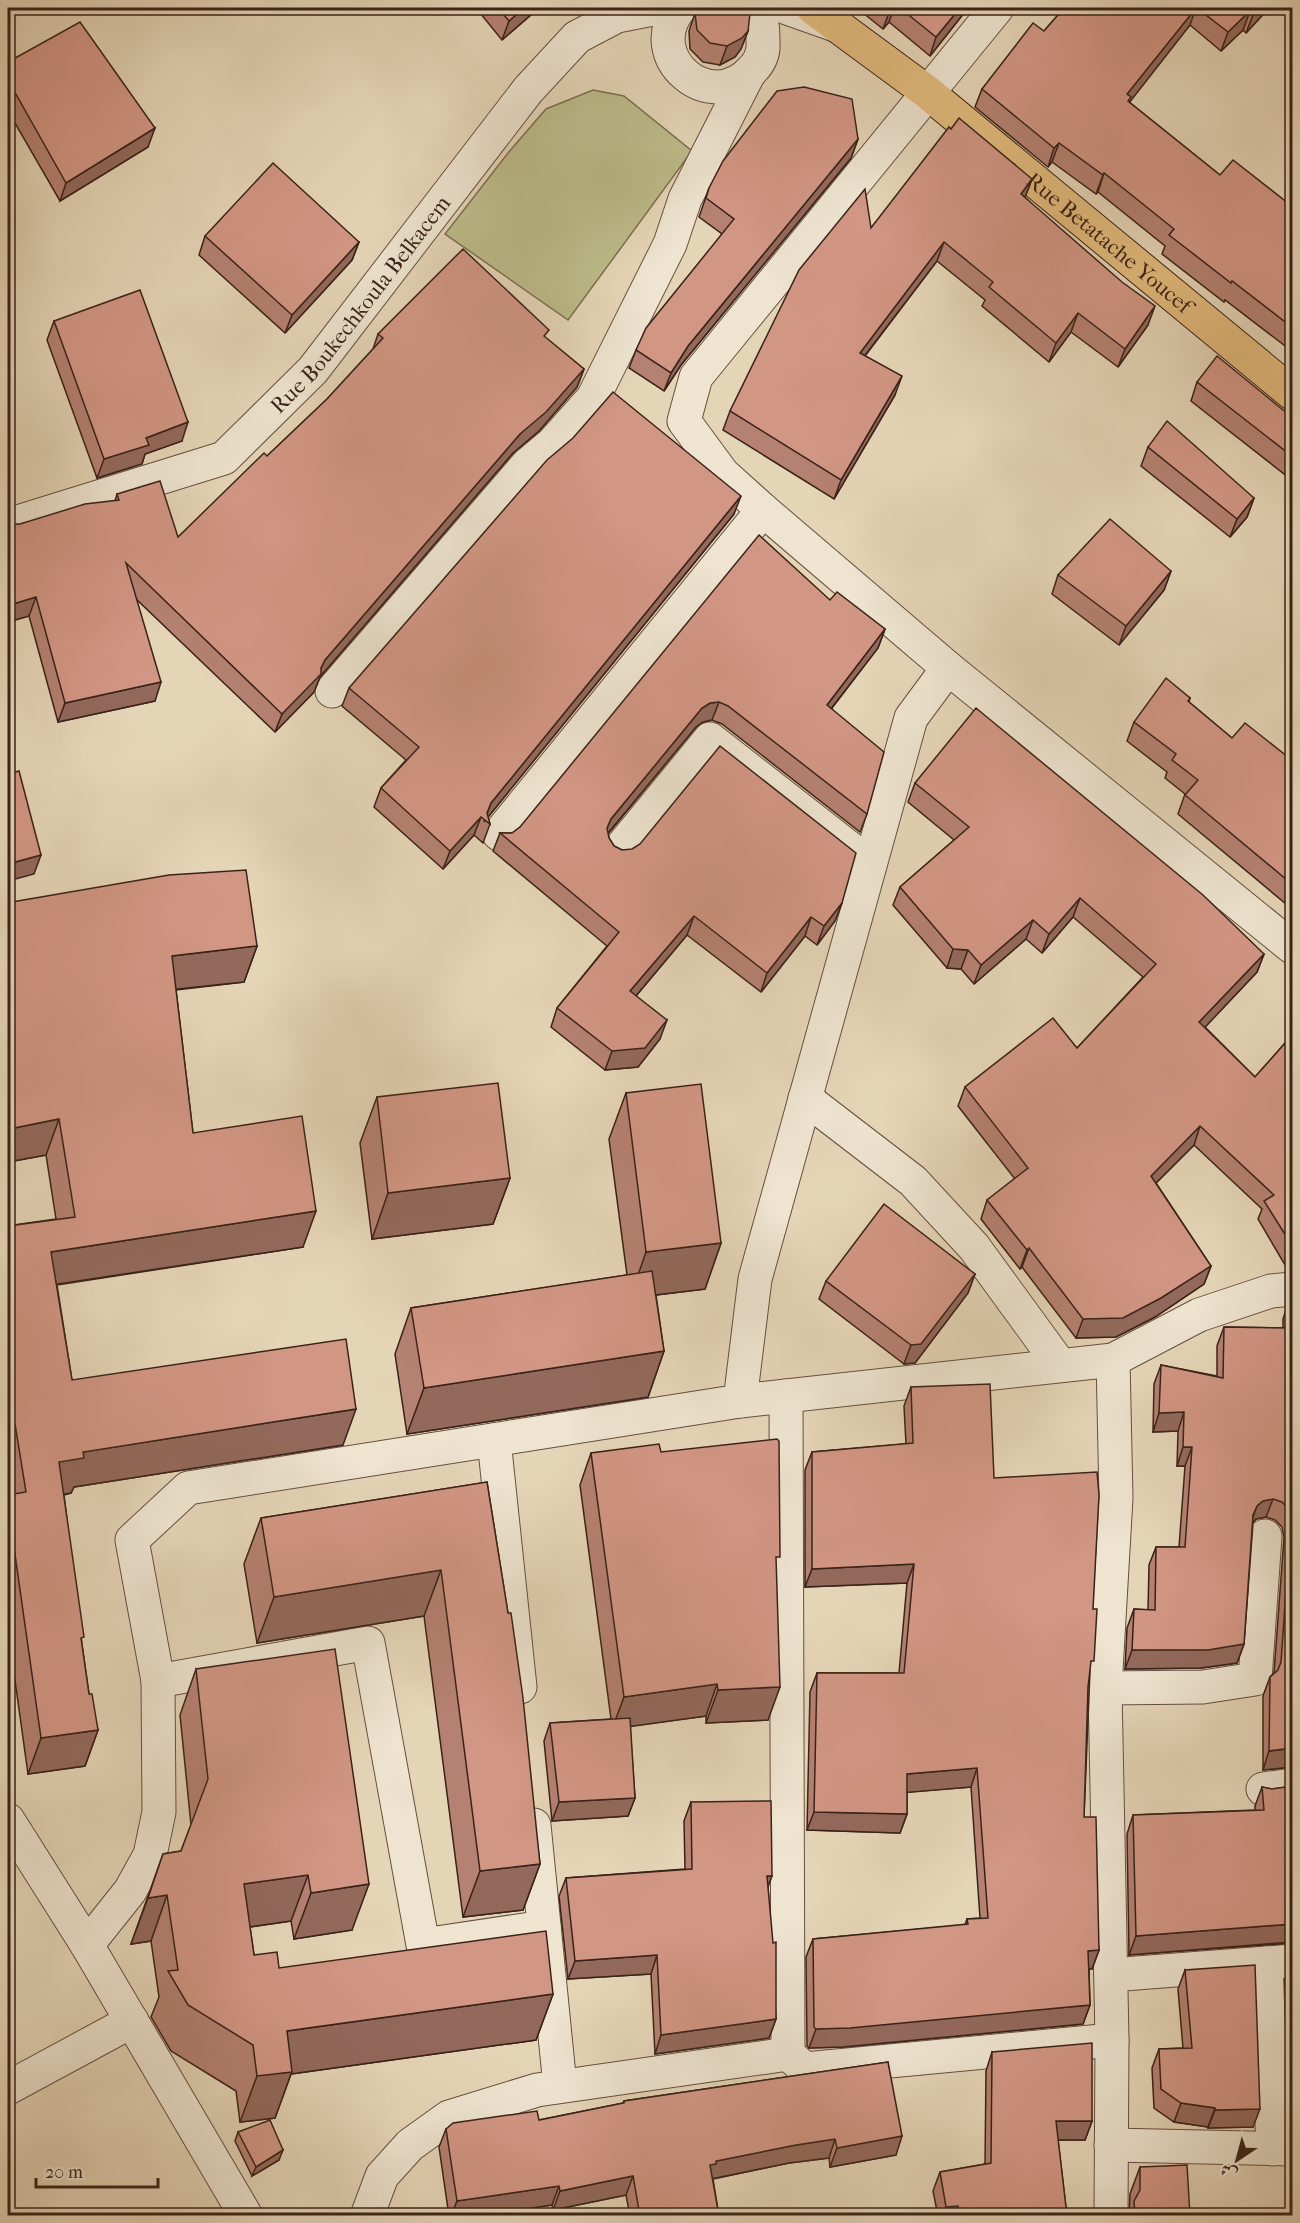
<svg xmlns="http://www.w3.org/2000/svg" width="1300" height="2223" font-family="'IM FELL French Canon',Amiri,serif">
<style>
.green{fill:#bcbb89;stroke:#7b6e51;stroke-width:1.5}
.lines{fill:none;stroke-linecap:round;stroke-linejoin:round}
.minor-casing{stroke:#654f40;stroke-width:35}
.major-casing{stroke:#3a2219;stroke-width:35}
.minor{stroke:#eee4d0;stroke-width:33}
.major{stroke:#e2ba7c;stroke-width:33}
.wall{fill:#b58172;stroke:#3a2219;stroke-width:1.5}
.shaded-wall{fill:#93695c;stroke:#3a2219;stroke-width:1.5}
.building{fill:#d29684;stroke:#3a2219;stroke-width:1.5}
.labels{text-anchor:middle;stroke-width:4.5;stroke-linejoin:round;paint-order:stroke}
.street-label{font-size:22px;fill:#3a2219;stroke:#eee4d0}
</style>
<rect width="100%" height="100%" fill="#e5d5b7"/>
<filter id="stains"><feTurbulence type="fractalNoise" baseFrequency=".00333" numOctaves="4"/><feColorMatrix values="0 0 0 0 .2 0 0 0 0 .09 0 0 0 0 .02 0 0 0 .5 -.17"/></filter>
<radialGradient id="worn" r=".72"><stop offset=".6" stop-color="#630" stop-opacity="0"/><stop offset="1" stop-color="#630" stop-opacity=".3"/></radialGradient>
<polygon class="green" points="593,90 624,96 692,151 568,320 445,234 508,153 546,109"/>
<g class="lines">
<g class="minor-casing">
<g id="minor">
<path d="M680,8C640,56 710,117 752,70C760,62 764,53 763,42C763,28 763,18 754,8"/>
<polyline points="787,8 835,25"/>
<polyline points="997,8 696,377 684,421 723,474 763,510 948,668 1292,947"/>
<path id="s1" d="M8,525L224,458L313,370L528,90L577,37L617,16L658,8"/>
<polyline points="332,691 527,465 552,444 593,398 670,244 685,199 748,75"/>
<polyline points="499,834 763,510"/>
<polyline points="619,850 710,739 870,864"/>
<polyline points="805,1098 913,1181 974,1247 1060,1365"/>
<polyline points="740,1401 755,1279 911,718 948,668"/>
<polyline points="494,1440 520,1687"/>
<polyline points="158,1681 368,1643 423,1945 544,1927"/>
<polyline points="1105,1688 1203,1687 1255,1679 1265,1536"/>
<polyline points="1263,1789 1292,1785"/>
<polyline points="8,1820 87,1945 246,2216"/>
<polyline points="534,1825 560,2086"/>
<polyline points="87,1945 130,1891 150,1855 159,1812 158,1681 132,1540 188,1488 740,1401 1113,1360 1199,1315 1271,1291 1292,1289"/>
<polyline points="1266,1963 1273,2149"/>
<polyline points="1111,1975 1292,1961"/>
<polyline points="788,2054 805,2069 1112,2040"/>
<polyline points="8,2088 132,2021"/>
<polyline points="1111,2145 1292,2149"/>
<polyline points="367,2216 382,2176 410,2145 449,2117 537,2090 788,2054 786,1396"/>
<polyline points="1111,2216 1112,2040 1105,1688 1116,1498 1113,1360"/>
</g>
</g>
<g class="major-casing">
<g id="major">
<path id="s2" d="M813,8L927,92L1292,393"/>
</g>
</g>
<use href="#minor" class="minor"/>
<use href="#major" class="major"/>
</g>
<g class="wall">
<polygon points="476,8 539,8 502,40"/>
<polygon points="857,8 968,8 930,56 889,22 883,29"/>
<polygon points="1064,8 1269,8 1246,33 1243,30 1221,51 1190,25 1129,102 1220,175 1293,207 1293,352 1225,300 1224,302 1162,254 1165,246 1098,192 1096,194 1052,162 1048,167 975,107 982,89 1044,31"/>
<polygon points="695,13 748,31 741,49 735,57 720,65 703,62 690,49 689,31"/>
<polygon points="8,62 148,147 60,201 8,111"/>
<polygon points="951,129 1032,179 1025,197 1148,325 1118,367 1071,332 1049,362 982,306 985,300 937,261 865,356 895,395 834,499 723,430 730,411 871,228"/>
<polygon points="858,139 851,158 681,365 664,391 629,368 636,350 722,234 699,217 709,188"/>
<polygon points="205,236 359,242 352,260 285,333 199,255"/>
<polygon points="54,321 182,441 145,454 142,464 97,478 47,340"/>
<polygon points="378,334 546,338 584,369 577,387 539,431 513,453 320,677 314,692 275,732 136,599 155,701 58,722 29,616 8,622 8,523 10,525 20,524 115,501 117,494 178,537 267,456 327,399 373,349"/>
<polygon points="1197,382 1293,418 1293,481 1191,401"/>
<polygon points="1148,447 1254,498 1247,517 1230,537 1141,466"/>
<polygon points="734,514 488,817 490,824 483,843 474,835 443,869 374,807 381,788 406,760 342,706 349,688"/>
<polygon points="1171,571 1164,590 1119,645 1052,594 1058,575"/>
<polygon points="830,600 885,629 878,648 832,708 867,814 860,832 722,724 712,720 703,722 696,727 608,834 609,838 614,846 622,850 842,903 835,921 817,945 805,936 761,992 687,935 636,996 660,1039 638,1067 605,1070 551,1027 557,1008 607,946 493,851 500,833 512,833"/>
<polygon points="1293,673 1293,692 1287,687"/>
<polygon points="1190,698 1189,702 1232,738 1293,761 1292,909 1178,814 1185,794 1165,778 1167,772 1127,741 1134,722"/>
<polygon points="915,783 1264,954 1257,972 1205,1027 1255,1077 1293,1034 1293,1267 1288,1270 1258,1219 1262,1209 1194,1145 1156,1183 1211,1266 1204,1284 1155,1317 1116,1337 1076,1338 1022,1267 1020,1269 981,1219 987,1200 1015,1179 958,1106 965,1087 1077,1048 1143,977 1073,917 1042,953 1026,939 974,984 961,969 947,968 893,905 900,887 954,840 908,802"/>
<polygon points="8,906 257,946 244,982 176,990 193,1133 303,1247 57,1285 72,1380 343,1445 74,1487 71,1493 64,1495 82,1644 89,1694 98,1730 85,1766 28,1774 8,1630 8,1226 56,1219 46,1155 8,1162"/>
<polygon points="626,1093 721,1243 705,1289 656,1295 664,1351 648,1397 407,1434 395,1354 411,1308 627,1275 609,1139"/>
<polygon points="377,1097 510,1178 493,1224 372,1239 360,1143"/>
<polygon points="975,1274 968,1293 915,1363 904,1364 819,1299 826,1281"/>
<polygon points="1289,1300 1293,1300 1293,1767 1263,1770 1263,1696 1270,1677 1274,1673 1284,1537 1282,1527 1275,1520 1266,1517 1256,1519 1253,1523 1244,1644 1237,1663 1201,1668 1125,1669 1127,1628 1134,1609 1148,1610 1149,1565 1156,1547 1179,1547 1185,1466 1177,1466 1178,1431 1153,1432 1154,1384 1161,1365 1217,1376 1217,1346 1224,1327 1283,1328 1283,1319"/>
<polygon points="911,1387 994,1478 1090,1671 1084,1817 1099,1950 1092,1969 1089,1969 1090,2005 1083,2024 843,2047 809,2048 807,2046 806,1957 813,1939 965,1925 967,1919 980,1918 971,1787 907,1792 907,1814 900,1833 807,1830 810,1692 817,1673 899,1673 907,1583 805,1587 805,1470 812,1452 906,1444 904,1406"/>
<polygon points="661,1452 776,1565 768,1720 706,1723 706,1716 630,1726 635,1798 628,1816 552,1821 544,1741 550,1723 611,1719 580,1485 591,1453"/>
<polygon points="487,1482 508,1613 540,1864 523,1910 463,1917 424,1616 257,1643 244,1564 261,1518"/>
<polygon points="196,1669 352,1930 294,1939 291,1921 250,1927 254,1955 279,1968 553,1994 536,2040 291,2074 275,2118 240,2122 236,2091 171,2051 151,2017 159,1997 151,1941 131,1944 163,1854 181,1851 191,1825 180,1715"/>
<polygon points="1293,1786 1293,1943 1129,1955 1127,1834 1133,1815 1255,1810 1255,1806 1262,1787 1272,1789"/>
<polygon points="691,1802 768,1887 776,2019 769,2038 655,2054 651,1974 568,1979 559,1896 566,1878 685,1869 684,1821"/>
<polygon points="1292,1962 1293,2126 1291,2126 1285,1980"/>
<polygon points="1185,1970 1253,2127 1208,2128 1208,2127 1174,2122 1154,2108 1152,2068 1159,2049 1183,2048 1178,1989"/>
<polygon points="992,2052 1092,2121 1085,2140 1058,2140 1067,2216 938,2216 933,2191 940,2172 985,2164 986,2071"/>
<polygon points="888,2062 896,2155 830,2167 829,2158 789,2163 713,2179 719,2216 630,2216 626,2195 553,2210 552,2205 478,2216 449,2216 439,2147 446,2129 539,2120 623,2103 624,2101"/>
<polygon points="238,2132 279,2160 252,2176 235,2141"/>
<polygon points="1140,2167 1190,2216 1129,2216 1130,2194"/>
</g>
<g class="shaded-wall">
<polygon points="524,8 539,8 502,40 509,21"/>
<polygon points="892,8 894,8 889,22 883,29 890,10"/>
<polygon points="960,8 968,8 930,56 936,37"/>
<polygon points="1196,8 1190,25 1129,103 1127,94"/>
<polygon points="1259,8 1269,8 1246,33 1253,15"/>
<polygon points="1250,11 1243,30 1221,51 1228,32"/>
<polygon points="748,31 741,49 735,57 720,65 727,46"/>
<polygon points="155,128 148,147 60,201 66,183"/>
<polygon points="858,139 851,158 681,365 664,391 671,373 688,346"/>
<polygon points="1059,143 1052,162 1048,167 1054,148"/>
<polygon points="1104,173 1098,192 1096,194 1103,175"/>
<polygon points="1032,179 1025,197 1021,194"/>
<polygon points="359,242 352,260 285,333 292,315"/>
<polygon points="944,242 937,261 853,371 860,353"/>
<polygon points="1155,306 1148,325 1118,367 1125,349"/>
<polygon points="1078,313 1071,332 1049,362 1056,343"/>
<polygon points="584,369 577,387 539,431 513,453 320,677 314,692 275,732 282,714 321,668 325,660 520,434"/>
<polygon points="902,376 895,395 834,499 841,480"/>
<polygon points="188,422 182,441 145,454 142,464 97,478 104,459 146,438"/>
<polygon points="741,496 734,514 484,822 491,803"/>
<polygon points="1254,498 1247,517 1230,537 1237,519"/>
<polygon points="1171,571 1164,590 1119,645 1126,626"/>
<polygon points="36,597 29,616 8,622 8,618 13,604"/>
<polygon points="885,629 878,648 820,723 827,705"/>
<polygon points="161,682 155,701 58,722 65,703"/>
<polygon points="719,702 712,720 703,722 696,727 604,838 607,828 611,819 702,708 710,703"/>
<polygon points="481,817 474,835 443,869 450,851"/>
<polygon points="41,855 34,874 8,881 8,864"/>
<polygon points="1080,898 1073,917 1042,953 1049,934"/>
<polygon points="842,903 835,921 817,945 824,926"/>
<polygon points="694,916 687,935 624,1010 630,991"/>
<polygon points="811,917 805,936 761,992 767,973"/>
<polygon points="1033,920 1026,939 974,984 981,965"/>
<polygon points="257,946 244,982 159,991 172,956"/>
<polygon points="953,949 968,950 961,969 947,968"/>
<polygon points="1264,954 1257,972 1192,1041 1199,1022"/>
<polygon points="667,1020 660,1039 638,1067 605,1070 612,1051"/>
<polygon points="59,1119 46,1155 8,1162 8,1145 14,1128"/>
<polygon points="1200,1126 1194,1145 1144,1195 1151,1176"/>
<polygon points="510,1178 493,1224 372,1239 388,1193"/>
<polygon points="316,1211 303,1247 38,1287 51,1252"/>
<polygon points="721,1243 705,1289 630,1298 646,1252"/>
<polygon points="1029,1248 1022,1267 1020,1269 1027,1250"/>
<polygon points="1293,1258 1293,1267 1288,1270"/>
<polygon points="1211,1266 1204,1284 1155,1317 1116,1337 1076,1338 1083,1319"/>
<polygon points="975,1274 968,1293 915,1363 904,1364 911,1345"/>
<polygon points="664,1351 648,1397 407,1434 424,1388"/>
<polygon points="356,1409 343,1445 74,1487 71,1493 46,1497 59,1462 83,1452"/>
<polygon points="1184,1412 1178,1431 1153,1432 1159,1413"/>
<polygon points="15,1424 8,1443 8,1425"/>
<polygon points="1183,1447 1192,1447 1185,1466 1177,1466"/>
<polygon points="1273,1499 1266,1517 1256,1519 1250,1525 1257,1506 1263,1501"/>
<polygon points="914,1564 907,1583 805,1587 812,1569"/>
<polygon points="441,1570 424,1616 257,1643 274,1597"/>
<polygon points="1244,1644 1237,1663 1201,1668 1125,1669 1132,1650"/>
<polygon points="717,1684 706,1716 612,1729 624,1697"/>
<polygon points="780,1687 768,1720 706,1723 718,1690"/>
<polygon points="98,1730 85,1766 28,1774 41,1738"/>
<polygon points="1293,1748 1293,1767 1263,1770 1269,1751"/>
<polygon points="977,1768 971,1787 901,1793 907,1774"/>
<polygon points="635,1798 628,1816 552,1821 559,1802"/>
<polygon points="814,1812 907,1814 900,1833 807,1830"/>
<polygon points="540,1864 523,1910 463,1917 480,1871"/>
<polygon points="308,1875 291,1921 228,1930 244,1884"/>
<polygon points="767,1876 772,1876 765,1895"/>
<polygon points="369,1884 352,1930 294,1939 311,1893"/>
<polygon points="167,1895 151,1941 131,1944 148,1898"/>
<polygon points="1293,1924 1293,1937 1291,1942 1129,1955 1136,1936"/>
<polygon points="1099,1950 1092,1969 1081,1969 1088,1951"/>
<polygon points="657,1955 651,1974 568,1979 575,1961"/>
<polygon points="553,1994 536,2040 291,2074 275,2118 240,2122 257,2076 287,2031"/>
<polygon points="1090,2005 1083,2024 843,2047 809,2048 816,2029"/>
<polygon points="776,2019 769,2038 655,2054 661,2035"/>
<polygon points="1181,2103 1215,2108 1208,2127 1174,2122"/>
<polygon points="1260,2109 1253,2127 1208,2128 1215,2110"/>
<polygon points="1056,2121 1092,2121 1085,2140 1049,2140"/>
<polygon points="902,2136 896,2155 830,2167 837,2148"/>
<polygon points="835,2139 829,2158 789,2163 711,2179 710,2165 716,2161 796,2145"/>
<polygon points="283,2150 279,2160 252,2176 256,2167"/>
<polygon points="633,2176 626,2195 553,2210 560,2191"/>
<polygon points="559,2186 552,2205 478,2216 451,2216 457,2201"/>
<polygon points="958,2206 954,2216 944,2216 946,2207"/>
</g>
<g class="building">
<polygon points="498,8 524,8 509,21"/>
<polygon points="699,8 748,8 750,13 748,31 742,38 727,46 710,43 697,30 695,13"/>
<polygon points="900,8 960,8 936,37"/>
<polygon points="1064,8 1196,8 1127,94 1131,97 1128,101 1220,175 1233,160 1293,207 1293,328 1232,281 1231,283 1169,235 1174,229 1104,173 1103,175 1059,143 1054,148 982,89 1033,23 1044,31"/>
<polygon points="1197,8 1259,8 1253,15 1250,11 1228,32"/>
<polygon points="80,22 155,128 66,183 8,80 8,62"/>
<polygon points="804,87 852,99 858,139 688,346 671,373 636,350 646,328 734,219 706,198 709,188 723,161 777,91"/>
<polygon points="959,118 1032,179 1021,194 1122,282 1155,306 1125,349 1078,313 1056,343 989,287 993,282 944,242 860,353 902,376 841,480 730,411 799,270 865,189 871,228 949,127 951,129"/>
<polygon points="273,163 359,242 292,315 205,236"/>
<polygon points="463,249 549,330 544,336 584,369 546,412 520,434 325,660 321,668 321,674 282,714 126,563 161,682 65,703 36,597 13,604 8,590 8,523 10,525 20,524 85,504 119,500 117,494 160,481 178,537 264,453 267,456 327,399 383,338 378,334"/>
<polygon points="140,290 188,422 146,438 149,445 104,459 54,321"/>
<polygon points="1217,356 1293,418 1293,457 1197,382"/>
<polygon points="613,392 741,496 491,803 487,813 490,824 481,817 450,851 381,788 419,747 349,688 547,460 573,438"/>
<polygon points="1167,421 1254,498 1237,519 1148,447"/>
<polygon points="1110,519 1171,571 1126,626 1058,575"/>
<polygon points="759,535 830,600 837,592 885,629 827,705 884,752 867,814 728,706 719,702 710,703 702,708 611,819 607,828 609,838 614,846 622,850 632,849 640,844 720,746 856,853 842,903 824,926 811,917 767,973 694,916 630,991 667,1020 645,1048 612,1051 557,1008 619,932 500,833 512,833 520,827"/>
<polygon points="1166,678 1190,698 1188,701 1232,738 1245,723 1293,761 1293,885 1185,795 1198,780 1172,760 1176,754 1134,722"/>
<polygon points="976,708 1203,895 1264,954 1199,1022 1255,1077 1293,1034 1293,1247 1264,1201 1274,1195 1200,1126 1151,1176 1211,1266 1161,1298 1123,1318 1083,1319 1029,1248 1027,1250 987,1200 1028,1168 965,1087 1053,1018 1077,1048 1156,964 1080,898 1049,934 1033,920 981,965 968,950 953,949 900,887 969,827 915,783"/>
<polygon points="19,771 41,855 8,864 8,774"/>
<polygon points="246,870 257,946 172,956 193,1133 302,1116 316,1211 51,1252 72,1380 346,1339 356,1409 83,1452 84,1458 59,1462 84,1637 81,1638 89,1694 92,1694 98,1730 41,1738 8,1505 8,1495 26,1492 15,1424 8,1425 8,1226 75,1217 59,1119 14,1128 8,1092 8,906 12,902 169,875"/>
<polygon points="498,1083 510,1178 388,1193 377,1097"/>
<polygon points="701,1084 721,1243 646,1252 626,1093"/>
<polygon points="884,1204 975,1274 921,1344 911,1345 826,1281"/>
<polygon points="652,1271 664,1351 424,1388 411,1308"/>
<polygon points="1289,1300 1293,1300 1293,1748 1269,1751 1270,1677 1278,1670 1281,1662 1291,1519 1288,1509 1282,1502 1273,1499 1263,1501 1257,1506 1253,1515 1244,1644 1208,1650 1132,1650 1134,1609 1155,1610 1156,1547 1185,1547 1192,1447 1183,1447 1184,1412 1159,1413 1161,1365 1223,1378 1224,1327 1290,1328"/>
<polygon points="990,1384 994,1478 1097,1472 1099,1495 1093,1609 1097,1609 1094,1661 1091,1661 1088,1687 1084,1817 1096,1817 1099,1950 1088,1951 1090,2005 850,2028 816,2029 814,2027 813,1939 968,1924 967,1919 988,1918 977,1768 907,1774 907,1814 814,1812 817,1673 904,1673 914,1564 812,1569 812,1452 913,1443 911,1387"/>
<polygon points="777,1439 779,1441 780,1557 776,1557 780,1687 718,1690 717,1684 624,1697 591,1453 659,1444 661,1452"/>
<polygon points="487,1482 508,1613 511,1613 523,1698 540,1864 480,1871 441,1570 274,1597 261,1518"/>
<polygon points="335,1649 369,1884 311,1893 308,1875 244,1884 254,1955 277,1952 279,1968 546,1931 553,1994 287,2031 292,2072 257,2076 253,2045 188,2005 168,1971 178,1970 167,1895 148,1898 163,1854 181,1851 208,1779 196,1669"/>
<polygon points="630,1718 635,1798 559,1802 550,1723"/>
<polygon points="1293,1786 1293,1924 1136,1936 1133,1815 1264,1810 1262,1787 1272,1789"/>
<polygon points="771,1801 772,1876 767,1876 773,1943 776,1942 776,2019 661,2035 657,1955 575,1961 566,1878 692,1869 691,1802"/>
<polygon points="1255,1965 1260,2109 1215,2110 1215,2108 1181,2103 1161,2089 1159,2049 1192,2048 1185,1970"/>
<polygon points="1092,2043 1092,2121 1056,2121 1067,2216 961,2216 958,2206 946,2207 940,2172 991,2163 992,2052"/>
<polygon points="888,2062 902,2136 837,2148 835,2139 796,2145 716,2161 716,2164 710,2165 719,2216 640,2216 633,2176 560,2191 559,2186 457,2201 446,2129 453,2123 537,2111 539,2120 624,2103 624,2101"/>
<polygon points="270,2120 283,2150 256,2167 238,2132"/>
<polygon points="1187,2165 1190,2216 1135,2216 1134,2201 1140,2190 1140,2167"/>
</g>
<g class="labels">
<g class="street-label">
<text dy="8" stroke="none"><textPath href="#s2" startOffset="378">Rue Betatache Youcef</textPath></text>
<text dy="8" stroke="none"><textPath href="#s1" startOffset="432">Rue Boukechkoula Belkacem</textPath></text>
</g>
</g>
<rect width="1300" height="2223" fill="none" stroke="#e5d5b7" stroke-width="30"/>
<rect x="9" y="9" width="1282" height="2205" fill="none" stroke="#3a2219" stroke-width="3"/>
<rect x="15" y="15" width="1270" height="2193" fill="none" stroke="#3a2219" stroke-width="1.5"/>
<g transform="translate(1237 2160) rotate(216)" stroke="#eee4d0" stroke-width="4.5" paint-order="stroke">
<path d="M0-4.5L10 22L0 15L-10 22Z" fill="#3a2219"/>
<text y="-9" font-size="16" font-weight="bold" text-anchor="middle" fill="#3a2219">ش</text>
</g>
<path d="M36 2178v9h122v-9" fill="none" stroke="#3a2219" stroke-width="3"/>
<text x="45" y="2178" font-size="18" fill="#3a2219" stroke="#eee4d0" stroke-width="4.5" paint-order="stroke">20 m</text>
<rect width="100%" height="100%" filter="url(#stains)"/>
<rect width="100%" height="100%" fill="url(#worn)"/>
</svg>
